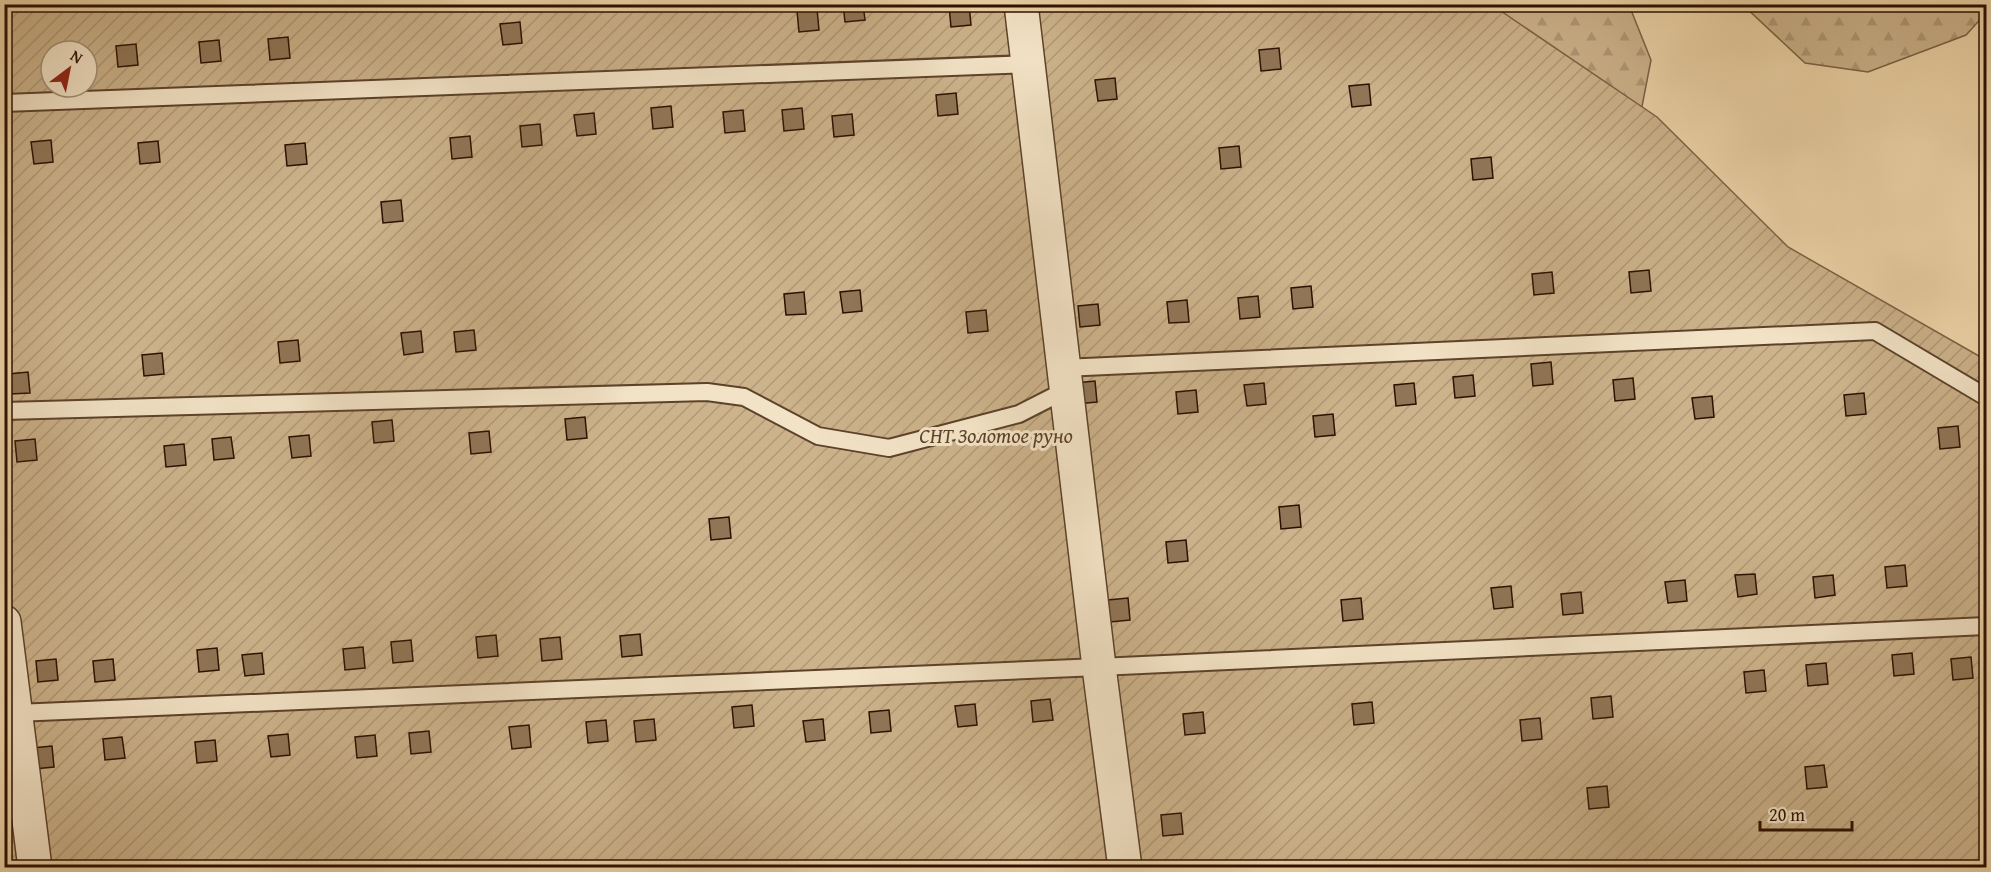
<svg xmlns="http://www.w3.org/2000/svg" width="1991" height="872" font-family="'Gentium Book Plus',serif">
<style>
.forest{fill:url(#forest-firs);stroke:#7c6246;stroke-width:1.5}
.garden{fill:url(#garden-furrows);stroke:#7c6246;stroke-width:1.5;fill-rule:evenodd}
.building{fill:#907657;stroke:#2c1100;stroke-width:1.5}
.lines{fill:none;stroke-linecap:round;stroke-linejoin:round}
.service-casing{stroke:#5c422a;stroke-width:20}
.minor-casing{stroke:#5c422a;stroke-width:36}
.service{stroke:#f3e3c6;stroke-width:16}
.minor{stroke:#f3e3c6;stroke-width:33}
.labels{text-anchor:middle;stroke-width:6;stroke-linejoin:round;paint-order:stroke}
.park-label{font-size:21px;font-style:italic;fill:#5c422a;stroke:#f3e3c6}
</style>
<defs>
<pattern id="forest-firs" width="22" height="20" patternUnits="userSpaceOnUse" patternTransform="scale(1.5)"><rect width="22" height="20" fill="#ccb38b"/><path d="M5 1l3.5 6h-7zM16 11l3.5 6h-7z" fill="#af9976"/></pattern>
<pattern id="garden-furrows" width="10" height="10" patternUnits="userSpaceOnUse" patternTransform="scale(1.5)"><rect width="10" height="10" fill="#ccb38b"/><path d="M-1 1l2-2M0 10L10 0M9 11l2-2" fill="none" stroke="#af9976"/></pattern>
</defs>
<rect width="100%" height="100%" fill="#edd4a8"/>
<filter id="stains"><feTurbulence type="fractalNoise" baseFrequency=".00333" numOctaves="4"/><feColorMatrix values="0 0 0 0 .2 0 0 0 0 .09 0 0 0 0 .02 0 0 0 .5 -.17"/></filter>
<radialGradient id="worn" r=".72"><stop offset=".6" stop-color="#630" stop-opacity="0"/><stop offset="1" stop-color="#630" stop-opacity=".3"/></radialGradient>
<g class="forest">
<polygon points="1986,4 1986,13 1966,35 1868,72 1805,63 1743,5"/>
<polygon points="1441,5 1629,5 1651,60 1638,127"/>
</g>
<path class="garden" d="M5,5H1492L1657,117L1788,247L1986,360V867L5,868ZM51,51H87V87H51Z"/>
<g class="building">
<polygon points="843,4 863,4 865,20 845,22"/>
<polygon points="969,4 971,25 951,27 949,6"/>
<polygon points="1103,4 1123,4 1123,9 1103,11"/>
<polygon points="817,9 819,30 799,32 797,11"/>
<polygon points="520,22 522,43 503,45 500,24"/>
<polygon points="288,37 290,58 270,60 268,39"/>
<polygon points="219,40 221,61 201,63 199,42"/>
<polygon points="136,44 138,65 118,67 116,46"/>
<polygon points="1279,48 1281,69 1261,71 1259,50"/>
<polygon points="1115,78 1117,99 1098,101 1095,80"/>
<polygon points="1369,84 1371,105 1352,107 1349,86"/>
<polygon points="956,93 958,114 938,116 936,95"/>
<polygon points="671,106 673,127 653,129 651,108"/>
<polygon points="802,108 804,129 784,131 782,110"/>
<polygon points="743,110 745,131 725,133 723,112"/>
<polygon points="594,113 596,134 577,136 574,115"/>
<polygon points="852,114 854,135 834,137 832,116"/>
<polygon points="540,124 542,145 522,147 520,126"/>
<polygon points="470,136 472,157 452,159 450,138"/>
<polygon points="51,140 53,162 34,164 31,142"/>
<polygon points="158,141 160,162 140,164 138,143"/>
<polygon points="305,143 307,164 287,166 285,145"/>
<polygon points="1239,146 1241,167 1221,169 1219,148"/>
<polygon points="1491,157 1493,178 1473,180 1471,159"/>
<polygon points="401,200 403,221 383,223 381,202"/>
<polygon points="1649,270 1651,291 1631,293 1629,272"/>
<polygon points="1552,272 1554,293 1534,295 1532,274"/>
<polygon points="1311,286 1313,307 1293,309 1291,288"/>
<polygon points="860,290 862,311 843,313 840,292"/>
<polygon points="804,292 806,314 786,315 784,294"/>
<polygon points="1258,296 1260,317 1240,319 1238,298"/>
<polygon points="1187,300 1189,322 1169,323 1167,302"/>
<polygon points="1098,304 1100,325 1080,327 1078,306"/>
<polygon points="986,310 988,331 968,333 966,312"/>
<polygon points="474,330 476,350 456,352 454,332"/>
<polygon points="421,331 423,352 404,355 401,333"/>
<polygon points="298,340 300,361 280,363 278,342"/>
<polygon points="162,353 164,374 144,376 142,355"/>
<polygon points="1551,362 1553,384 1533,386 1531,364"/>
<polygon points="28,372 30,393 10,394 8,374"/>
<polygon points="1473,375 1475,396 1455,398 1453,377"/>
<polygon points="1633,378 1635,399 1615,401 1613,380"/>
<polygon points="1095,381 1097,402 1077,404 1075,383"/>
<polygon points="1264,383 1266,404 1247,406 1244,385"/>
<polygon points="1414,383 1416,404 1396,406 1394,385"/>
<polygon points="1196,390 1198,412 1178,414 1176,392"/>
<polygon points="1864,393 1866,414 1846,416 1844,395"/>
<polygon points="1712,396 1714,417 1695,419 1692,398"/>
<polygon points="1333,414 1335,435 1315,437 1313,416"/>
<polygon points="585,417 587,438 567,440 565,419"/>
<polygon points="392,420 394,441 374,443 372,422"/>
<polygon points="1958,426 1960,447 1940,449 1938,428"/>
<polygon points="489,431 491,452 471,454 469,433"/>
<polygon points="309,435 311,456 292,458 289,437"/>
<polygon points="231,437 234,458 214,460 212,439"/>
<polygon points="35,439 37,460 17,462 15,441"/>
<polygon points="184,444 186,465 166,467 164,446"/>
<polygon points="1299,505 1301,527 1281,529 1279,507"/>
<polygon points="729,517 731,538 711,540 709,519"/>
<polygon points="1186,540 1188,561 1168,563 1166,542"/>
<polygon points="1905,565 1907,586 1887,588 1885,567"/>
<polygon points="1755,574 1757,594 1738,597 1735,575"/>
<polygon points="1833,575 1835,595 1815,598 1813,577"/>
<polygon points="1685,580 1687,601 1668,603 1665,582"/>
<polygon points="1511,586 1513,607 1494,609 1491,588"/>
<polygon points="1581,592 1583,613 1563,615 1561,594"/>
<polygon points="1128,598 1130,620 1110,622 1108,600"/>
<polygon points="1361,598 1363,619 1343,621 1341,600"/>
<polygon points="640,634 642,655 622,657 620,636"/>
<polygon points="496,635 498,656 478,658 476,637"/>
<polygon points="560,637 562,659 542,661 540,639"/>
<polygon points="411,640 413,661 393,663 391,642"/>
<polygon points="363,647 365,668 345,670 343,649"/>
<polygon points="217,648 219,670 199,672 197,650"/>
<polygon points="262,653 264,674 245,676 242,655"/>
<polygon points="1912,653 1914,674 1894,676 1892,655"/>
<polygon points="1971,657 1973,678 1953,680 1951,659"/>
<polygon points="56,659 58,680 38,682 36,661"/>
<polygon points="113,659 115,680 95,682 93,661"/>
<polygon points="1826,663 1828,684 1808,686 1806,665"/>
<polygon points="1764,670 1766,691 1746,693 1744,672"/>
<polygon points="1611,696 1613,717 1593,719 1591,698"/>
<polygon points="1050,699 1053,720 1033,722 1031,701"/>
<polygon points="1372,702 1374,723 1354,725 1352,704"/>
<polygon points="975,704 977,725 958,727 955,706"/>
<polygon points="752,705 754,726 734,728 732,707"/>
<polygon points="889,710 891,731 871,733 869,712"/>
<polygon points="1203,712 1205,733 1185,735 1183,714"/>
<polygon points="1540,718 1542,739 1522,741 1520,720"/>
<polygon points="654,719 656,740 636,742 634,721"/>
<polygon points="823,719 825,740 806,742 803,721"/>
<polygon points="606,720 608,741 588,743 586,722"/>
<polygon points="529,725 531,747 512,749 509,727"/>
<polygon points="429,731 431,752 411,754 409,733"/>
<polygon points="288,734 290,755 271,757 268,736"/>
<polygon points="375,735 377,756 357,758 355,737"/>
<polygon points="122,737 125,758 105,760 103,739"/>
<polygon points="215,740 217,761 197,763 195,742"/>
<polygon points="52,746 54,767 34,769 32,748"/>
<polygon points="1824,765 1827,787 1807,789 1805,767"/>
<polygon points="1607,786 1609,807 1589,809 1587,788"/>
<polygon points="1181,813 1183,834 1163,836 1161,815"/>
</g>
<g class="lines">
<g class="service-casing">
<g id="service">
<polyline points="4,103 1028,64"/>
<polyline points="1063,368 1875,331 1986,397"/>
<polyline points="4,411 707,392 744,397 818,436 889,448 1019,414 1066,390"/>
<polyline points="16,713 1099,667 1986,626"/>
</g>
</g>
<g class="minor-casing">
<g id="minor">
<polyline points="1021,4 1099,667 1125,868"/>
<polyline points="4,622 35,868"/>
</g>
</g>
<use href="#service" class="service"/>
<use href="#minor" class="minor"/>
</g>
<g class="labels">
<g class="park-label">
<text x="996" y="443">СНТ Золотое руно</text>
</g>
</g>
<rect width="1991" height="872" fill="none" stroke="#edd4a8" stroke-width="24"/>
<rect x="6" y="6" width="1979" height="860" fill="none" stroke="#2c1100" stroke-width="3"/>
<rect x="12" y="12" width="1967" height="848" fill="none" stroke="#2c1100" stroke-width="1.5"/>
<g transform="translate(69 69) rotate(32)"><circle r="28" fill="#f3e3c6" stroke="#a38f77" stroke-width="1.5"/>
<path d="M0-4.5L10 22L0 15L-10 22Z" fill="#8f2418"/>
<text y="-9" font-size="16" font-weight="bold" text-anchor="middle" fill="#2c1100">N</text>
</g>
<path d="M1760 821v9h92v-9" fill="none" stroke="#2c1100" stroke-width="3"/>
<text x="1769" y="821" font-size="18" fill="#2c1100" stroke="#f3e3c6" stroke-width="4.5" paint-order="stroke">20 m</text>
<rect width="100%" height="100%" filter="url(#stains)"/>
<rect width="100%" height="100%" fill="url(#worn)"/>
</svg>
